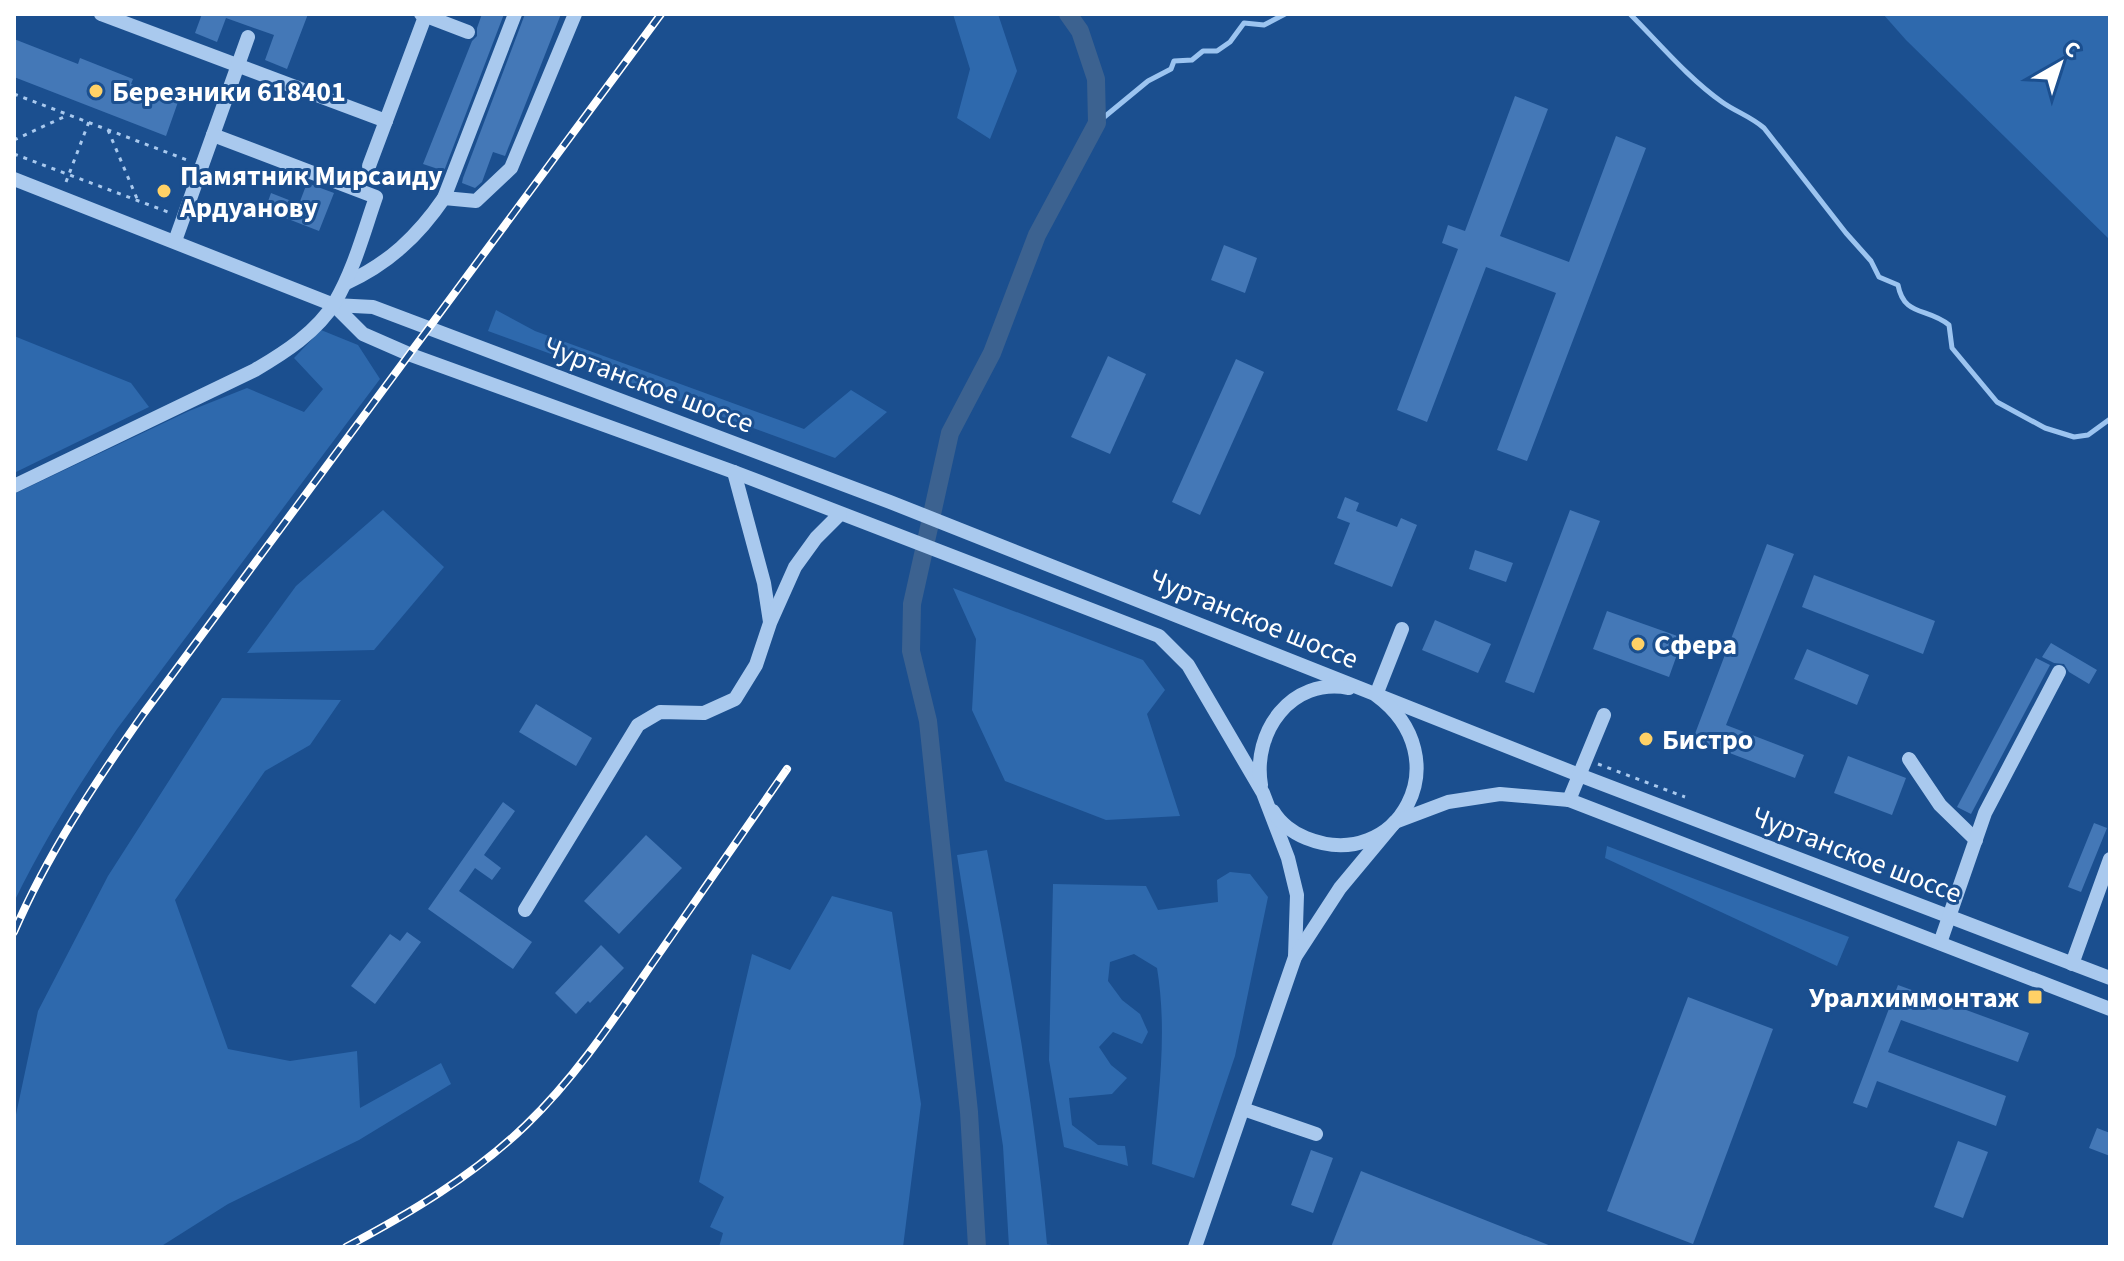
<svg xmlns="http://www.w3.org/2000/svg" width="2124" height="1261" font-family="'Source Sans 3',sans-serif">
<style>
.green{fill:#2e69ad}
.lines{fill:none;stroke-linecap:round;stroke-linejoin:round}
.stream{stroke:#9cc4f0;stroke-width:5}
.canal{stroke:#3c6290;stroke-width:18}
.building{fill:#4478b7}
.path{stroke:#a9c9ee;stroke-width:3;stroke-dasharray:4 6;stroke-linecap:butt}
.minor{stroke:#a9c9ee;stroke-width:14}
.rail-casing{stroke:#fff;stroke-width:8}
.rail{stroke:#1b4f8f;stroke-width:5;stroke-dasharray:15;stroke-linecap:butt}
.poi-dot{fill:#ffd166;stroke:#1b4f8f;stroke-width:3}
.labels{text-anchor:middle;stroke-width:6;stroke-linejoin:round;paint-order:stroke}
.poi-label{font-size:28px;font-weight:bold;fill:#fff;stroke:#1b4f8f;text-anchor:start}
.street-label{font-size:28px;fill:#fff;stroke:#1b4f8f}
</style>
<rect width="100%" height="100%" fill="#1b4f8f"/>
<g class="green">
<polygon points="953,14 998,14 1017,71 990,139 957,118 970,69"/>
<polygon points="1883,14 2110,14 2110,240 1906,40"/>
<polygon points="496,310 535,331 804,429 851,390 887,412 835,458 488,331"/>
<path d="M321,330L358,345L380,379L117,729C79,784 43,842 14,902V494L189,411L247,388L304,412L323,389L294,358Z"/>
<polygon points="14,336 131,383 149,407 14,473"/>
<polygon points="383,510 444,567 374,650 247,653 296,586"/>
<polygon points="953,588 1143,660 1165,690 1147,714 1180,816 1106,820 1005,781 972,710 976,639"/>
<polygon points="222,698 341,700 310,745 265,771 175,900 228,1049 290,1061 357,1051 360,1108 441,1063 451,1084 359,1140 228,1204 160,1247 14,1247 14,1124 38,1011 108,876"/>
<polygon points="1607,846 1849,937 1837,966 1605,858"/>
<path d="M987,850C1012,981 1035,1111 1047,1244L1061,1247H1009L1003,1146L957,855Z"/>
<path d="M1230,872L1250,874L1268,897L1235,1056L1194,1178L1152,1164C1158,1098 1168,1035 1157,968L1134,954L1110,962L1108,981L1122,1000L1140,1014L1148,1032L1142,1044L1113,1032L1099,1047L1111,1065L1127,1078L1112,1094L1069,1098L1072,1125L1098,1145L1125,1146L1128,1166L1064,1147L1049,1060L1053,884L1146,886L1158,910L1218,902L1217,880Z"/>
<polygon points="832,896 892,912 921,1104 903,1247 719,1247 723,1233 710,1227 724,1197 699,1182 752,954 790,970"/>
</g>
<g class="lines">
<g class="stream">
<path d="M1630,14C1659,43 1688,78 1722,102C1736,112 1750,116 1764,128L1846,233L1871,261L1879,277L1898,285C1904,317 1927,307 1949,325L1952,348L1997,402L2045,428L2074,437L2088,435L2110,419"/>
<polyline points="1097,123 1148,81 1171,69 1174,61 1192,60 1203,51 1217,51 1230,42 1244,23 1264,25 1285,14"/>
</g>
<polyline class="canal" points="977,1247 969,1112 928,721 911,651 912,604 950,433 992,353 1037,235 1097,123 1096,79 1080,31 1068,14"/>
</g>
<g class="building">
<polygon points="202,14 308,14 287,69 265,60 274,35 226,18 217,42 195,33"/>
<polygon points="482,14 504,14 444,171 423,164 472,41 477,36 477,28"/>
<polygon points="525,14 561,14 505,156 493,152 482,182 475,188 462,183 463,178"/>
<polygon points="14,39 78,64 80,58 133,79 131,84 178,102 166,136 14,77"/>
<polygon points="1515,96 1548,109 1500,236 1569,262 1616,136 1646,148 1527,461 1497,450 1556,293 1486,267 1427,422 1397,410 1458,249 1442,243 1448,225 1465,231"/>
<polygon points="307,183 334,193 319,231 265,210 271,193 299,204"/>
<polygon points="1224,245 1257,258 1245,293 1211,280"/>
<polygon points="1108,356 1146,374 1110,454 1071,437"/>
<polygon points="1236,359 1264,372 1200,515 1172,502"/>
<polygon points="1345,497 1359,503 1356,511 1397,527 1401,518 1417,525 1392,587 1334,564 1350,523 1337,518"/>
<polygon points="1570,510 1600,521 1534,693 1505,682"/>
<polygon points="1767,544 1794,554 1726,725 1804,755 1795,778 1693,739"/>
<polygon points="1475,550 1513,563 1506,582 1469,569"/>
<polygon points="1814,575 1935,621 1923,654 1802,607"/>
<polygon points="1607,611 1683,638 1669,677 1593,649"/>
<polygon points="1435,620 1491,644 1478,673 1422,650"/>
<polygon points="2051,643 2097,670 2089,684 2069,672 2064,664 2054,663 2042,657"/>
<polygon points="1807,649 1869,675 1857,705 1794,679"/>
<polygon points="2036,658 2050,665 1971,814 1957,807"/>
<polygon points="536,704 592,738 576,766 519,732"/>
<polygon points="1848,756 1906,778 1892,815 1834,793"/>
<polygon points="503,802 515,811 484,855 501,868 492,880 475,868 459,891 532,942 513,969 428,909"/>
<polygon points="2094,823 2107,828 2081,892 2068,887"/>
<polygon points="646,835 682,868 619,934 584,901"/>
<polygon points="407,932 421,942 375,1004 351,986 390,934 400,941"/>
<polygon points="601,945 624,968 590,1003 588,1001 576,1014 555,993"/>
<polygon points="1898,985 2029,1033 2018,1062 1901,1020 1888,1052 2006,1096 1996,1126 1877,1081 1867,1108 1853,1103"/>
<polygon points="1688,997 1773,1029 1693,1244 1607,1211"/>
<polygon points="2097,1128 2110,1133 2110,1156 2089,1148"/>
<polygon points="1958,1141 1988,1152 1963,1218 1934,1207"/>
<polygon points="1311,1150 1333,1158 1313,1213 1291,1205"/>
<polygon points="1361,1171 1551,1246 1551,1247 1331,1247"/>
</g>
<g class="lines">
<g class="path">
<polyline points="14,94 187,160"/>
<polyline points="108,130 138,201"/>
<polyline points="14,140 68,115"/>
<polyline points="14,154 168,212"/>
<polyline points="66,182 90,119"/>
<polyline points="1598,764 1685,797"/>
</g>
<g class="minor">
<polyline points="101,14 386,121"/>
<polyline points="421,14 468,32"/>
<polyline points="369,166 426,14"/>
<polyline points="14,179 334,305 373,307 890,502 1579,775 2110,978"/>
<polyline points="444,198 515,14"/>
<polyline points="175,241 248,37"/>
<path d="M346,283C388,264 418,236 444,198L476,201L511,168L575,14"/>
<polyline points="334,305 363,334 411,355 734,472 1159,636 1188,665 1263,793 1288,858 1297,895 1295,957"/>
<polyline points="734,472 764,583 770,622"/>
<path d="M14,486L255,370C284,353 317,332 335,302C354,270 364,231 376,197L213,135"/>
<polyline points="1909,759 1940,805 1976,840"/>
<path d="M1261,785C1252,732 1291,677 1349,688"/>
<polyline points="1569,800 1604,715"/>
<path d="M1273,811C1280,823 1293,833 1306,838C1398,875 1462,758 1376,695L1402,629"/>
<polyline points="525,910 638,725 660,712 704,713 735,699 756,665 770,623 795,567 816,538 840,514"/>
<polyline points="1940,943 1985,813 2059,672"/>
<polyline points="2072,964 2110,859"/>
<polyline points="1243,1109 1316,1134"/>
<polyline points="1195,1247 1295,957 1340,888 1395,822 1448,802 1500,794 1569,800 2110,1009"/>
</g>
<g class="rail-casing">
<g id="rail">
<path d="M14,932C48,853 95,783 144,713L661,14"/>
<path d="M346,1247C410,1213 473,1176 526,1125C577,1076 616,1016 656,958C700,895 743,832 787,769"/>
</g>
</g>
<use href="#rail" class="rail"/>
</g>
<g class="poi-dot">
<circle cx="96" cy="91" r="8"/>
<circle cx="164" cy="191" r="8"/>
<circle cx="1638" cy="644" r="8"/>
<circle cx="1646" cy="739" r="8"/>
<rect x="2027" y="989" width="16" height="16" rx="4"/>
</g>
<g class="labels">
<g class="poi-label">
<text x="112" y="101">Березники 618401</text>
<text x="180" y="185">Памятник Мирсаиду<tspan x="180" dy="32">Ардуанову</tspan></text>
<text x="1654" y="654">Сфера</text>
<text x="1662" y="749">Бистро</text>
<text x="2019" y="1007" text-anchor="end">Уралхиммонтаж</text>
</g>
<g class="street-label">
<text transform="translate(649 384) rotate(21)" y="10">Чуртанское шоссе</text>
<text transform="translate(1254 618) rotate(22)" y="10">Чуртанское шоссе</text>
<text transform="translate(1857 854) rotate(21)" y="10">Чуртанское шоссе</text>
</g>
</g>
<rect width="2124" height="1261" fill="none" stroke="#ffffff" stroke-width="32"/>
<g transform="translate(2060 64) rotate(39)" stroke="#1b4f8f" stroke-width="6" paint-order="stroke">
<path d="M0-6L14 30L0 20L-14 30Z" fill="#ffffff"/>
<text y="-12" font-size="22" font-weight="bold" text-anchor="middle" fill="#ffffff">С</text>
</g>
</svg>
